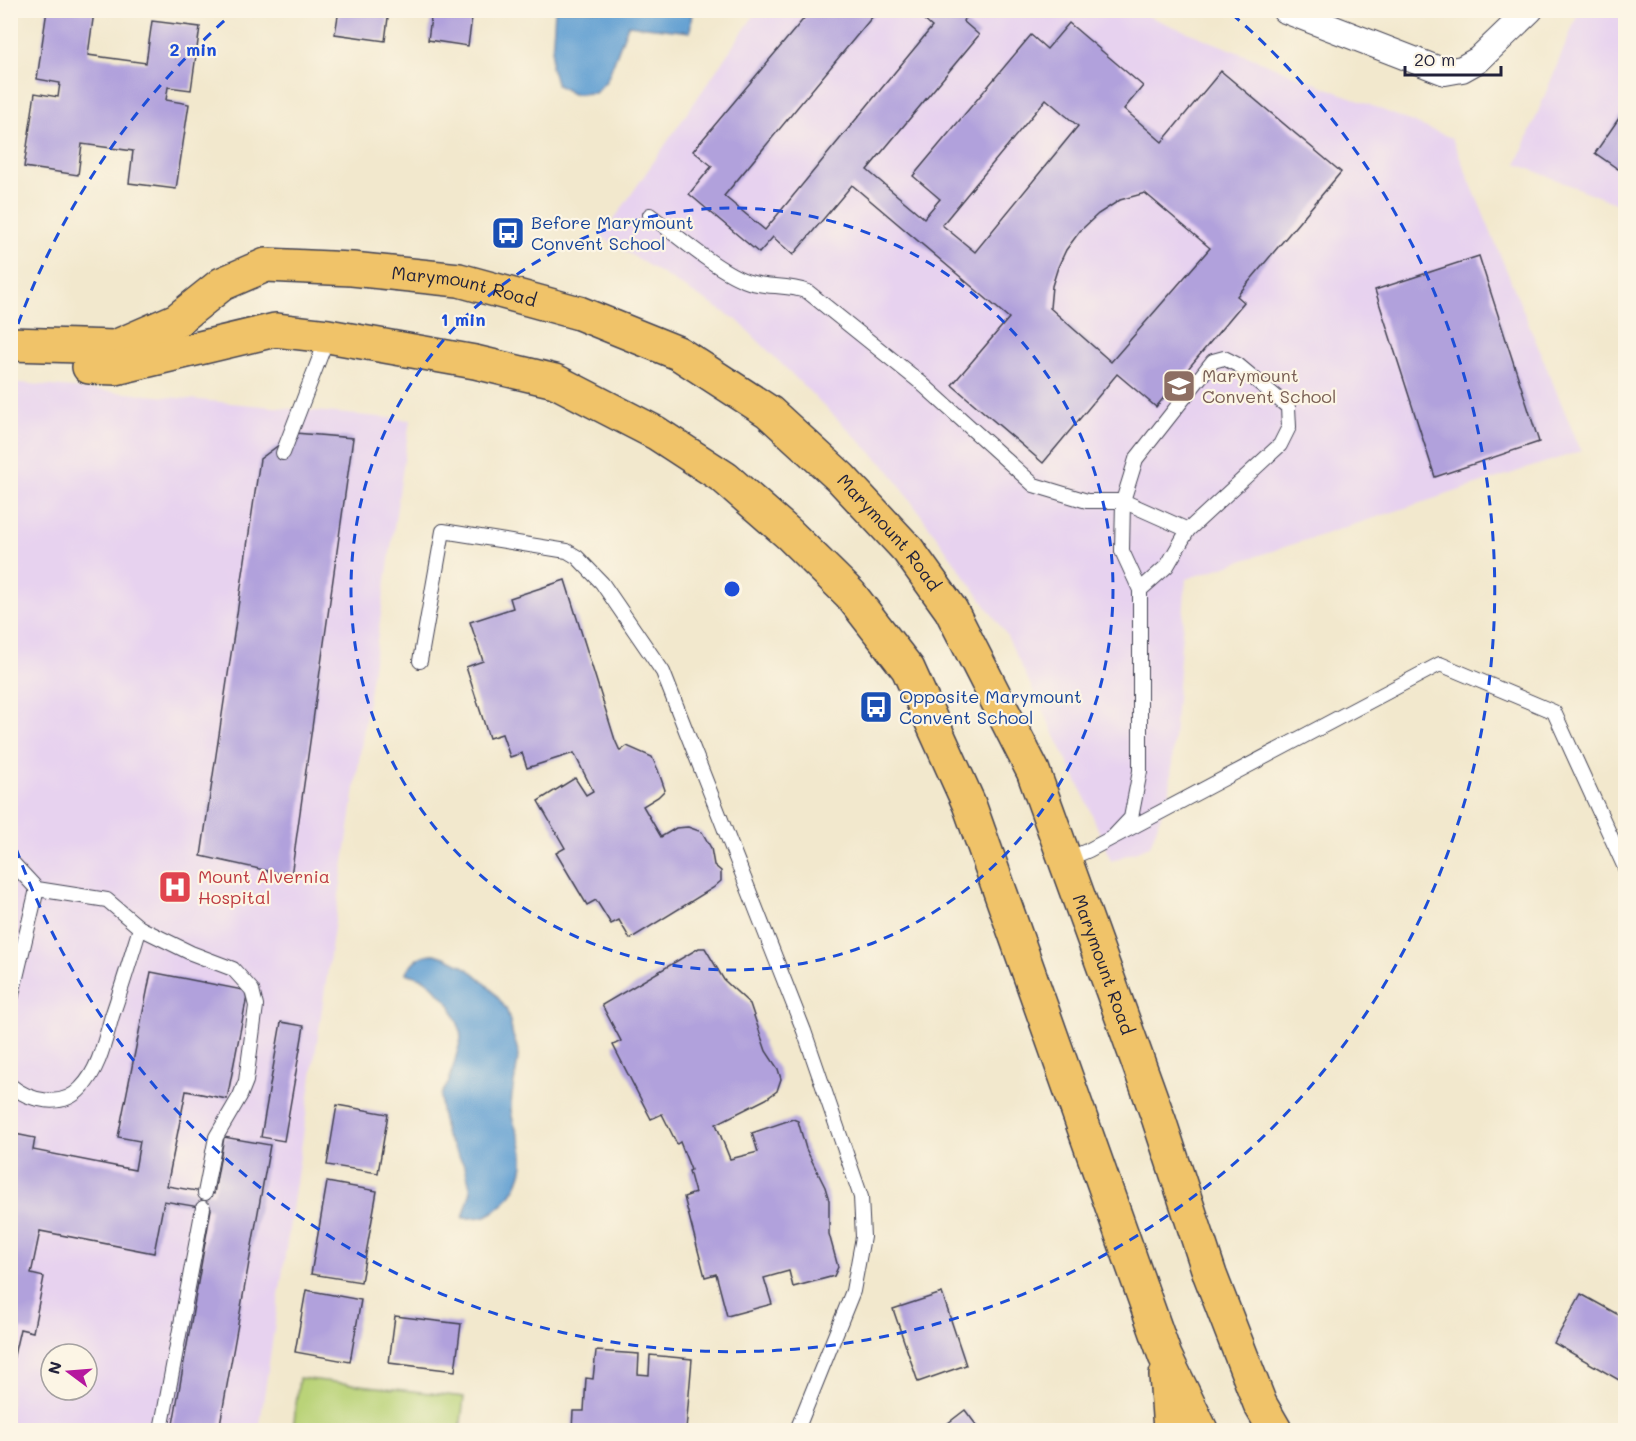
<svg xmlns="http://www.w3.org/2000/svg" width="1636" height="1441" font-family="Mali,sans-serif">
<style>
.built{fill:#e7d2ef;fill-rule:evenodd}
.green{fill:#bad378;stroke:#6e7a5a;stroke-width:1.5}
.water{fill:#609fd2;stroke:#416086;stroke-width:1.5}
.building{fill:#b1a1dc;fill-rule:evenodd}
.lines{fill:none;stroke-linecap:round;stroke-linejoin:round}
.lane-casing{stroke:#414051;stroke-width:16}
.street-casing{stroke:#414051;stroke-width:28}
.primary-casing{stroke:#414051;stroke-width:36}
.lane{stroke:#fff;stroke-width:14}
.street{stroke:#fff;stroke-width:26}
.primary{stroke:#f0c369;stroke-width:33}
.ring{fill:none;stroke:#1d4ed8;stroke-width:3;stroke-dasharray:10 8}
.labels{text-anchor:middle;stroke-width:4.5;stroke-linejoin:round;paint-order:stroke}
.transit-label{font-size:18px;fill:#164399;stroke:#fcf5e5;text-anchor:start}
.street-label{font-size:18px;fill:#22223b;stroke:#fcf5e5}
.education-label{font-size:18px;fill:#785e54;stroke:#fcf5e5;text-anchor:start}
.health-label{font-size:18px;fill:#be3a42;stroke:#fcf5e5;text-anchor:start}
.centre{fill:#1d4ed8;stroke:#fcf5e5;stroke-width:3}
.ring-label{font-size:18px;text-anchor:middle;font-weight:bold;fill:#1d4ed8;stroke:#fcf5e5;stroke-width:4.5;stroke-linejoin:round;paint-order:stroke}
</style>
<rect width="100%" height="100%" fill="#fcf5e5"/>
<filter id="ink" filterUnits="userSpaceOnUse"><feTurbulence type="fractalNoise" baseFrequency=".0167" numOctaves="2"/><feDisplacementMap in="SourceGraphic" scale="12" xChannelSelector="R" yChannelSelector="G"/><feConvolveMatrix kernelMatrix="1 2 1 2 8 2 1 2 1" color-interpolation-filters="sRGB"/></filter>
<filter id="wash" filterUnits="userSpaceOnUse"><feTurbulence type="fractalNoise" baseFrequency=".008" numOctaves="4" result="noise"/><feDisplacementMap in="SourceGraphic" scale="24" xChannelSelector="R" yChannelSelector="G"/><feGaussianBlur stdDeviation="1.35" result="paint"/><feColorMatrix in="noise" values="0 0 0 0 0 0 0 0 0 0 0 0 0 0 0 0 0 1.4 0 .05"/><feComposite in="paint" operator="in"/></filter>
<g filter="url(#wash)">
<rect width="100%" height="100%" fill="#f2e8cd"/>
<g class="built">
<polygon points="757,11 1135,11 1452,138 1581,451 1186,579 1170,790 1150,846 1111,861 1086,800 1006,634 888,469 737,320 602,237"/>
<polygon points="1579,11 1625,11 1625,207 1517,164"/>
<path d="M10,382L410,420L259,1430H11ZM51,1354H87V1390H51Z"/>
</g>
<polygon class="green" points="299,1378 464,1397 460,1430 293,1430"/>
<g class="water">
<polygon points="555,11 555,10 692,11 690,32 628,25 607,80 595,93 573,94 557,85 551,67"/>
<path d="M435,954C465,962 489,983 506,1009C510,1017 511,1028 513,1036C515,1042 518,1048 518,1054C518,1071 511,1089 511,1108C511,1123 520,1134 522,1148C528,1174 510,1205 486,1216C479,1218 470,1218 463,1218L471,1191L465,1166L446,1136L441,1110V1095L449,1082L461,1039L460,1029L451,1006L433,986L424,979L406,973C413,960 420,954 435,954Z"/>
</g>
<g id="blocks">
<g class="building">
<polygon points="47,10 94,12 88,55 146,63 152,21 200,27 191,90 168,87 166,100 189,104 176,189 129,183 133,151 82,144 78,175 24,167 35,93 58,97 60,83 37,79"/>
<polygon points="339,10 389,10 385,41 335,34"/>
<polygon points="432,10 473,10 468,46 428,40"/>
<path d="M811,10H878L724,196L765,230L932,27L913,10H972L963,21L979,35L867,170L924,218L940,199L913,176L1031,35L1047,49L1069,23L1143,86L1124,109L1162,142L1221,71L1341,172L1237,296L1244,302L1156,407L1117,374L1043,463L952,385L1009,318L852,185L793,255L773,237L759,253L689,194L712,166L693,151ZM1046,99L1078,126L975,252L942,225ZM1145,193L1210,248L1111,362L1050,308L1052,286L1058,267L1066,250L1080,231L1098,214L1120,200Z"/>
<polygon points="1626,108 1626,159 1618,169 1595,153"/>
<polygon points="1479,256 1539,442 1435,477 1375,290"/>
<polygon points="295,433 353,438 291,876 201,856 260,459"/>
<polygon points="565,580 615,740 620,751 627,746 652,757 658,770 665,790 658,797 643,806 661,837 676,828 688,827 702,832 711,848 714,865 721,871 721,881 713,888 630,939 619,920 611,924 596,900 587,905 556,853 565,848 538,801 575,778 586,795 593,791 574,753 527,768 522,753 510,757 502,734 489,738 466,667 483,661 470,622 513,608 510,598"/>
<polygon points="699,948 705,948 724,980 750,1004 766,1051 778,1069 781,1079 777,1091 766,1099 716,1124 730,1159 758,1152 752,1133 793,1119 798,1121 806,1149 825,1187 829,1200 829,1234 838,1267 834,1276 793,1287 789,1271 764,1278 772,1304 727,1316 716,1274 705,1277 684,1197 695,1193 689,1171 691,1170 680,1142 677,1144 662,1114 651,1119 613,1045 621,1041 602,1005"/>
<polygon points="151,972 248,991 227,1099 186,1091 167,1186 214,1194 224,1137 270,1145 219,1430 172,1430 211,1209 164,1201 154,1253 40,1231 31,1274 44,1277 33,1332 20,1329 10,1373 10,1133 35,1138 33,1150 135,1170 140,1141 118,1137"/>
<polygon points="281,1022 304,1026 284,1141 261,1137"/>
<polygon points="337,1105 388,1114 378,1173 327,1165"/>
<polygon points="327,1182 377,1191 361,1282 311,1274"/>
<polygon points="306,1290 361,1300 350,1362 295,1352"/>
<polygon points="942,1293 966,1365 918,1382 893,1309"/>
<polygon points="1581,1294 1626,1319 1626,1384 1554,1343"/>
<polygon points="395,1316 461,1324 455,1371 389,1363"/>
<polygon points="596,1351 639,1354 638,1374 649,1375 650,1355 692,1359 686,1430 572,1430 573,1411 584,1411 586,1378 593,1379"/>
<polygon points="965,1410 980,1430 939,1430"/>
<polygon points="41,1426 61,1429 61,1430 40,1430"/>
</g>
</g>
</g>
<g filter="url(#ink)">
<use href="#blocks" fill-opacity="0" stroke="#414051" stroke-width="1.5"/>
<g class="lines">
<g class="lane-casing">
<g id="lane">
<path d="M650,215C675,234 721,274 749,282C768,288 788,284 808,292L920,382L1034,485L1087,501H1123L1188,530"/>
<polyline points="283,453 328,336"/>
<polyline points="420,661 443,531 567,551 577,557 602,583 663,672 804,1031 861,1197 863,1237 853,1291 797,1430"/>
<polyline points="1114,836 1131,818 1140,771 1140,590 1122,551 1123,501 1136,459 1213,361 1224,358 1238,365 1288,407 1289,427 1280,445 1188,530 1167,566 1140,590"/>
<polyline points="10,860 37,889 107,900 140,928 191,953 233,969 252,990 256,1006 246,1081 240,1096 216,1137 205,1193"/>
<polyline points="1066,860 1089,850 1440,664 1554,712 1626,870"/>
<polyline points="10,1003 37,889"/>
<path d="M10,1085C29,1101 62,1109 81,1088C99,1070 105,1040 112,1016C122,987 131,957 140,928"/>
<polyline points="161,1430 203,1208"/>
</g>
</g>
<g class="street-casing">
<polyline id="street" points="1285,10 1445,72 1462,69 1478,60 1530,10"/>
</g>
<g class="primary-casing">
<g id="primary">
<path id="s1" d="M10,344L115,347L177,320L222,284L266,265L352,269L459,280L579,313L678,353L769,412L841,478L908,550L951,610L1033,771L1159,1120L1210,1275L1260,1404L1275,1430"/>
<polyline points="89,367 116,368 275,330 328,336 475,362 555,381 656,433 725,478 789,534 850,594 908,669 969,804 1165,1356 1201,1430"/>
<polyline points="1166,1375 1170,1430"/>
</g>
</g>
<use href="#lane" class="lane"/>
<use href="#street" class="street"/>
<use href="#primary" class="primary"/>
</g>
</g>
<g class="ring">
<circle cx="732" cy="589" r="381"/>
<path d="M12 341A762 762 0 0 1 232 14M1232 14A762 762 0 1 1 12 837"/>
</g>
<defs>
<g id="bus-square" transform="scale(1.725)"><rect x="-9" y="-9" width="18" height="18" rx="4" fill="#1a4fb4" stroke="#fcf5e5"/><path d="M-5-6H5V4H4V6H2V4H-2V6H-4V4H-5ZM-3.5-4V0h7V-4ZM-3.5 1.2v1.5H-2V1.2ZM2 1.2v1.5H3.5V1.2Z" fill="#fff"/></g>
<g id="school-square" transform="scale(1.725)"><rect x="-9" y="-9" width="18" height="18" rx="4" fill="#8d6e63" stroke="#fcf5e5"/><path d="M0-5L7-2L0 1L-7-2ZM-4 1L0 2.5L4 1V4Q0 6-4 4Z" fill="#fff"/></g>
<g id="hospital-square" transform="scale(1.725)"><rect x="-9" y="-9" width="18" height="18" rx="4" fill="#e0444e" stroke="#fcf5e5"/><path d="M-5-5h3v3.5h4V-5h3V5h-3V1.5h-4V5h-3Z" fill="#fff"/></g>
</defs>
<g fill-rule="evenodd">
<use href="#bus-square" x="508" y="233"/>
<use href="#school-square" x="1179" y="386"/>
<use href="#bus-square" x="876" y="707"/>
<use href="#hospital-square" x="175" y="887"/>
</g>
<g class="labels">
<g class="transit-label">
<text x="531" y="229">Before Marymount<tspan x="531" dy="21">Convent School</tspan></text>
<text x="899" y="703">Opposite Marymount<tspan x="899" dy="21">Convent School</tspan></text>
</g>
<g class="street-label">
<text dy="6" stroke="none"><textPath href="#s1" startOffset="478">Marymount Road</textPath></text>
<text dy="6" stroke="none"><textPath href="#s1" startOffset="982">Marymount Road</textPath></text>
<text dy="6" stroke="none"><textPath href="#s1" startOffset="1468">Marymount Road</textPath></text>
</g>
<g class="education-label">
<text x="1202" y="382">Marymount<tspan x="1202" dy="21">Convent School</tspan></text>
</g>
<g class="health-label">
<text x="198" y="883">Mount Alvernia<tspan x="198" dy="21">Hospital</tspan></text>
</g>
</g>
<circle cx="732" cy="589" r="9" class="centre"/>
<g class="ring-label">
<text x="193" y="56">2 min</text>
<text x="463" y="326">1 min</text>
</g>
<rect width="1636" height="1441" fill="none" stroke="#fcf5e5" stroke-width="36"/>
<g transform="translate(69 1372) rotate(286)"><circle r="28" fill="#fcf5e5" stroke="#a5a1a1" stroke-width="1.5"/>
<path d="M0-4.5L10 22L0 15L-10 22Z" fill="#b5179e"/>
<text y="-9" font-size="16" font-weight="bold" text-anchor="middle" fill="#22223b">N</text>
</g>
<path d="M1405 66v9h96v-9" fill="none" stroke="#22223b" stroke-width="3"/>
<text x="1414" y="66" font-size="18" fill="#22223b" stroke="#fcf5e5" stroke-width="4.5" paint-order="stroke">20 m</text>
</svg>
